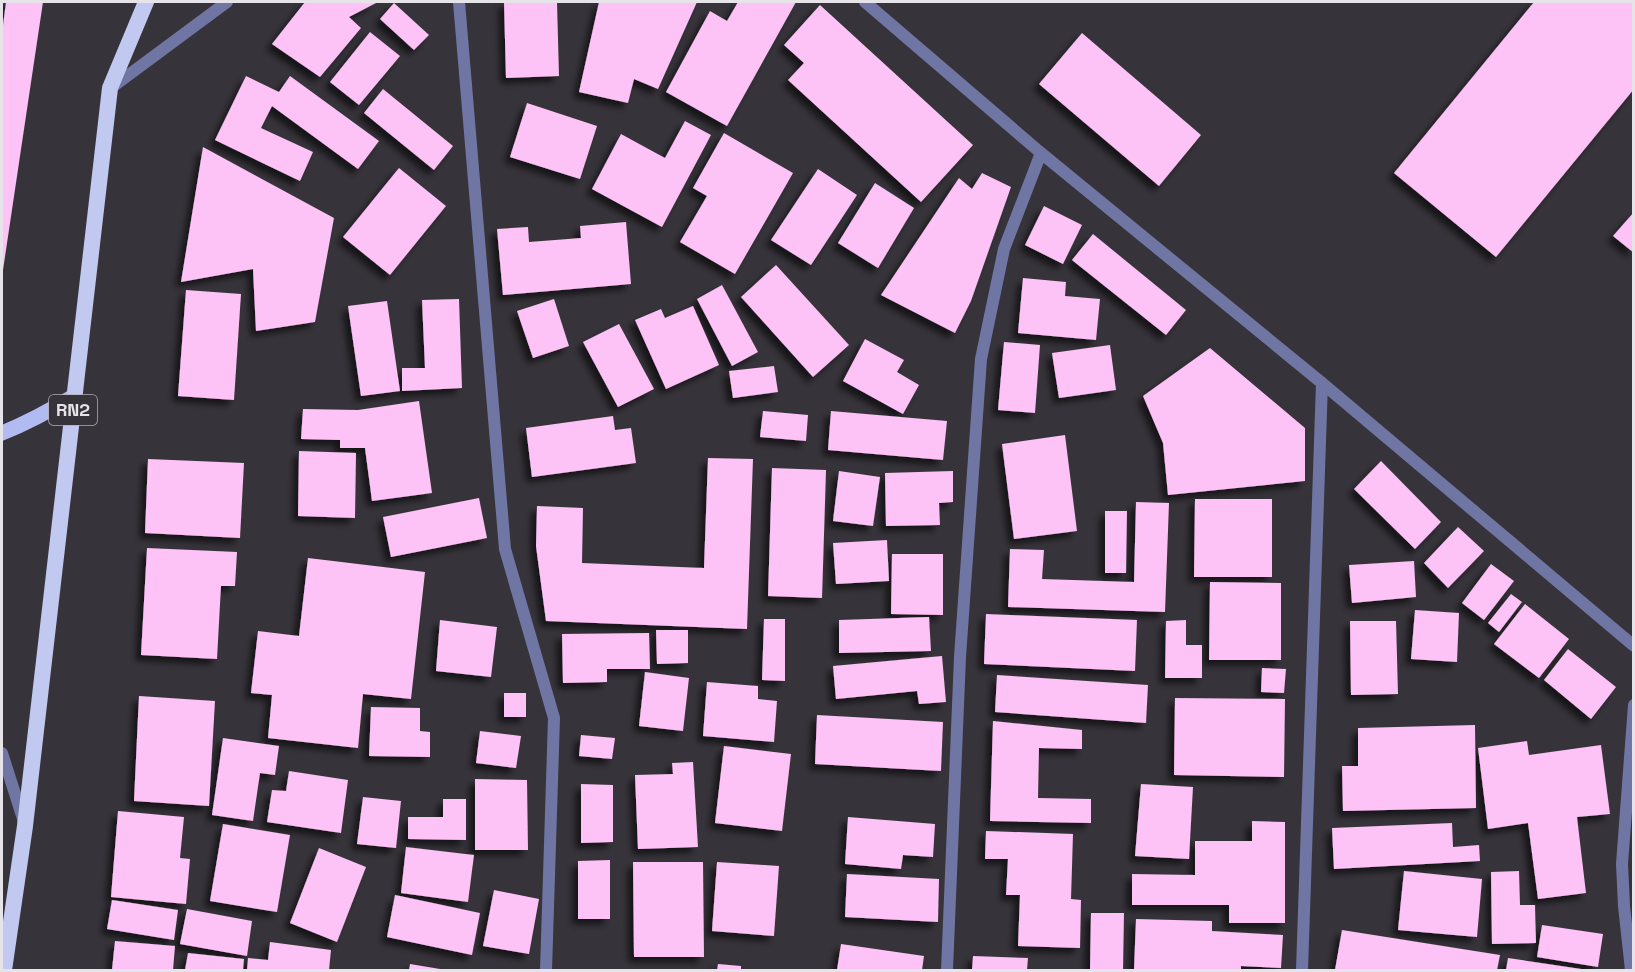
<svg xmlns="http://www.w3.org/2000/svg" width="1635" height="972" font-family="'Space Grotesk',sans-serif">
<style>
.building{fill:#fdc2f6;filter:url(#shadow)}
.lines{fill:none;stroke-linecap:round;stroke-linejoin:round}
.minor{stroke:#7076a3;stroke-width:12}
.primary{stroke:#b1baf1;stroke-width:15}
.trunk{stroke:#c2c9f0;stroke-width:16}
.labels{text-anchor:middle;stroke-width:6;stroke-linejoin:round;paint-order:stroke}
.shield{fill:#36333a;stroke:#b1afb4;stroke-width:1.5}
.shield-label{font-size:18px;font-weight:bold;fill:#e6e4e8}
</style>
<defs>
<filter id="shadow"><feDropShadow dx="-5.5" dy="5.5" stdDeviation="3" flood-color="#0009"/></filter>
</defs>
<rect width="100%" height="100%" fill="#36333a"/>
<g class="building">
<polygon points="6,2 43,2 3,270 2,270 2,33"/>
<polygon points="305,2 378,2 349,17 361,28 320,77 272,44"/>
<polygon points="504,2 557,2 559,76 506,78"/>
<polygon points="599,2 697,2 658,89 634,79 628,103 579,92"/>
<polygon points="738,2 796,2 727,126 666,92 710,11 727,21"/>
<polygon points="1534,2 1634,2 1634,89 1496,257 1394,173"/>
<polygon points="394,3 429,35 414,50 380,19"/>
<polygon points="820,5 973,145 921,202 788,80 804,63 784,45"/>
<polygon points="370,32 400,56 359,105 330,82"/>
<polygon points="1082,33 1201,135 1159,186 1039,84"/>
<polygon points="246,76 279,92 290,76 379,141 358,169 272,106 261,128 313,152 300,181 215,140"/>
<polygon points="383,89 453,146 434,170 364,113"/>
<polygon points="527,103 597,126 580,179 510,157"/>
<polygon points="685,121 711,135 662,227 592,189 621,134 665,158"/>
<polygon points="724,133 793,173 735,274 680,242 707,196 693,188"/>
<polygon points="203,147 334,218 315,322 256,331 253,269 181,282"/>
<polygon points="399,168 446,206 390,275 343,237"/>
<polygon points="818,169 857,195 811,265 771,240"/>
<polygon points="982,173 1011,187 971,301 955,333 881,295 959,178 972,189"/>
<polygon points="875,183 914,208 878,268 838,243"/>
<polygon points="1044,206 1082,225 1063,264 1025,245"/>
<polygon points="1634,212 1634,253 1613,236"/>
<polygon points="626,222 631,284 503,295 497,229 528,227 529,242 581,238 580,226"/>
<polygon points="1093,234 1186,310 1166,335 1072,260"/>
<polygon points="776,265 849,345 813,377 741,297"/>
<polygon points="1023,278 1066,282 1065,296 1100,299 1096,340 1018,333"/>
<polygon points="722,285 758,352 732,366 697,299"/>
<polygon points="186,290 241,294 234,400 178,396"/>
<polygon points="459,299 462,388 402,391 402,368 425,368 422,300"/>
<polygon points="554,299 569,346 533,358 517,311"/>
<polygon points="387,301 400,391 361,396 348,306"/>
<polygon points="693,306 719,365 666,389 635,320 661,309 665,318"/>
<polygon points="619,324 654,389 618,407 583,342"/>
<polygon points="865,339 904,360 897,372 919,385 903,414 843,381"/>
<polygon points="1004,342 1040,345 1035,413 998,410"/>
<polygon points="1110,345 1116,390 1059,398 1052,353"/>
<polygon points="1210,348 1305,428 1305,481 1168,495 1163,443 1143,396"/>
<polygon points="774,366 778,392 733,398 729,371"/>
<polygon points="419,401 432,493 372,501 365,448 340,448 340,440 301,439 303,409 358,410"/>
<polygon points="763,411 808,415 806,441 760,437"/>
<polygon points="831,411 947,421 943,460 828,450"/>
<polygon points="613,416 615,430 631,428 636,463 532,477 526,428"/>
<polygon points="1065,435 1077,531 1014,539 1002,444"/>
<polygon points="299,451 356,453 355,518 298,516"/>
<polygon points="708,458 753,459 747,629 546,621 536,546 537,506 583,508 582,563 704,568"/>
<polygon points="148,459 244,463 240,538 145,533"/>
<polygon points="1381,461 1441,522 1415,549 1354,489"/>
<polygon points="772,468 826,470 822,598 768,596"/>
<polygon points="839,471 880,477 873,526 833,521"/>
<polygon points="953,471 953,502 939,503 940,525 886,526 885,473"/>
<polygon points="479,498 487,538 391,557 383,517"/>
<polygon points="1195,499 1272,499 1272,577 1194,577"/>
<polygon points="1136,502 1169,503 1165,612 1008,607 1010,549 1044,550 1042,579 1134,582"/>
<polygon points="1105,511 1127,511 1126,573 1105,573"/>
<polygon points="1458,527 1484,551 1448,588 1424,563"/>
<polygon points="887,540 889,581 836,584 833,543"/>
<polygon points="147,548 237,552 235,586 221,586 217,659 141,655"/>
<polygon points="892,554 943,554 943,615 891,614"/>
<polygon points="308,558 425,572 411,699 363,694 358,748 268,738 272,695 251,693 258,631 299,636"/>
<polygon points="1414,561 1416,597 1352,603 1349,565"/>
<polygon points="1491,564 1514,581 1484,620 1462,603"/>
<polygon points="1210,582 1281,583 1281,660 1209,660"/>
<polygon points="1511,594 1522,602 1499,632 1488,623"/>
<polygon points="1525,604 1569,639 1539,678 1494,644"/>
<polygon points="1415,610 1459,613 1457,662 1411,659"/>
<polygon points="986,614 1137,620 1135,671 984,664"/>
<polygon points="929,617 931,651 839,653 839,620"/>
<polygon points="764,619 785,619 785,681 762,680"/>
<polygon points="440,620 497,627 491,677 436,671"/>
<polygon points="1186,620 1186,645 1202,645 1202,678 1165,678 1166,621"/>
<polygon points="1350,621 1396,621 1398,694 1351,695"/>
<polygon points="656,630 688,630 688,663 657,664"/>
<polygon points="649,633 650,669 607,669 607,682 563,683 562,634"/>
<polygon points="1568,649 1616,687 1591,719 1544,680"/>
<polygon points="942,656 946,702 919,704 917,691 836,699 833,666"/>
<polygon points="1262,668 1286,669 1284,693 1261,692"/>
<polygon points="645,672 689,678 683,731 639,726"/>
<polygon points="997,675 1148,685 1146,723 995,712"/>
<polygon points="707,682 758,686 758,699 777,701 774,742 703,736"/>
<rect x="504" y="693" width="22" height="24"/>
<polygon points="139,696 215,701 209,806 134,801"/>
<polygon points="1175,698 1285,699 1284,777 1174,775"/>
<polygon points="371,707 420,708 420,731 430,732 430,757 369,756"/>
<polygon points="817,715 943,722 941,771 815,764"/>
<polygon points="993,721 1082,730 1082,749 1039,748 1038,798 1091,799 1091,823 990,821"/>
<polygon points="1475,725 1476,808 1343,811 1342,766 1358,766 1358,728"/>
<polygon points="480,731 521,736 516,768 476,763"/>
<polygon points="581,735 615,738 612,759 579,756"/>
<polygon points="223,738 279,746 275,775 260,773 253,821 212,815"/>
<polygon points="1527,741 1529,755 1601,745 1610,814 1577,817 1586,893 1538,899 1528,823 1488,829 1478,748"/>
<polygon points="724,746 791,754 782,831 715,823"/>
<polygon points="693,762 698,847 638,849 635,775 673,774 672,763"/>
<polygon points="289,771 348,780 341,833 267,822 272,790 286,791"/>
<polygon points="475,779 527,780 528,850 475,850"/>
<polygon points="581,784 613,785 613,842 581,843"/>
<polygon points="1141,784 1193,787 1189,859 1135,856"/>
<polygon points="363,797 401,801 396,848 357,844"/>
<polygon points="443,799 466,799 466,840 408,839 408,817 443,817"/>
<polygon points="118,811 184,817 180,858 190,859 186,904 111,897"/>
<polygon points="848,817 935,824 933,857 903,855 901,869 845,864"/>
<polygon points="1252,821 1285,822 1285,923 1229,923 1229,905 1132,905 1132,874 1195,875 1195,841 1252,841"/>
<polygon points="1452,823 1453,847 1479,845 1480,861 1334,869 1332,828"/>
<polygon points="223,824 290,835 277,912 210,901"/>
<polygon points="986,831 1073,834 1071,899 1081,900 1080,948 1018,946 1020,895 1006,895 1008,859 985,859"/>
<polygon points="406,847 474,855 468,902 401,893"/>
<polygon points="319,848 366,867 337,942 290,923"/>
<polygon points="610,860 610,919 578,919 578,861"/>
<polygon points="633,862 703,862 704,957 634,957"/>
<polygon points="717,862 779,866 774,936 712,931"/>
<polygon points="1404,871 1482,879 1477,937 1398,930"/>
<polygon points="1519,871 1520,905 1535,905 1536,943 1492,944 1491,872"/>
<polygon points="847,874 939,879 938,922 845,917"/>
<polygon points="494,890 539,899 529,954 483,946"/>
<polygon points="395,895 480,913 472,955 387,937"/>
<polygon points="112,900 178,910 174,940 107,929"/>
<polygon points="187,909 252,921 247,956 180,944"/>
<polygon points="1091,913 1124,913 1123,970 1090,970"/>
<polygon points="1136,919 1212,921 1212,931 1283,935 1281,968 1241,966 1241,970 1134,970"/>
<polygon points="1542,925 1603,934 1598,967 1537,957"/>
<polygon points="1342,930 1500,955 1497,970 1335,970"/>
<polygon points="115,941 175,946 173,970 112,970"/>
<polygon points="270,942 331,950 329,970 247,970 248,958 268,960"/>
<polygon points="841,944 924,956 922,970 837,970"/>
<polygon points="188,953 244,959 243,970 185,970"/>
<polygon points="973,956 1028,958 1027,970 972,970"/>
<polygon points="1508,958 1581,969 1581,970 1506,970"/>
<polygon points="410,964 440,969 440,970 409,970"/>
<polygon points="718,964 741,966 741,970 717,970"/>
</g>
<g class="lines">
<g class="minor">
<polyline points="459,2 505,549 554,718 546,970"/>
<polyline points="865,2 1041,153 1322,383 1634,646"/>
<polyline points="111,88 227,2"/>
<polyline points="2,753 24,822"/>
<polyline points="947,970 960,657 981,359 1004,249 1041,153"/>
<polyline points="1302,970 1322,383"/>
<polyline points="1631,970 1624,906 1622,864 1634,705"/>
</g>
<path class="primary" d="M2,433C27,423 51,410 74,396"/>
<polyline class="trunk" points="4,970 25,826 110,88 146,2"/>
</g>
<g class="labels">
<rect class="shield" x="49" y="395" width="48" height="30" rx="4.5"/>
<g class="shield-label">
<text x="73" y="416">RN2</text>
</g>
</g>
<rect width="1635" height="972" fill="none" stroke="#e6e4e8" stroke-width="6"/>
</svg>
